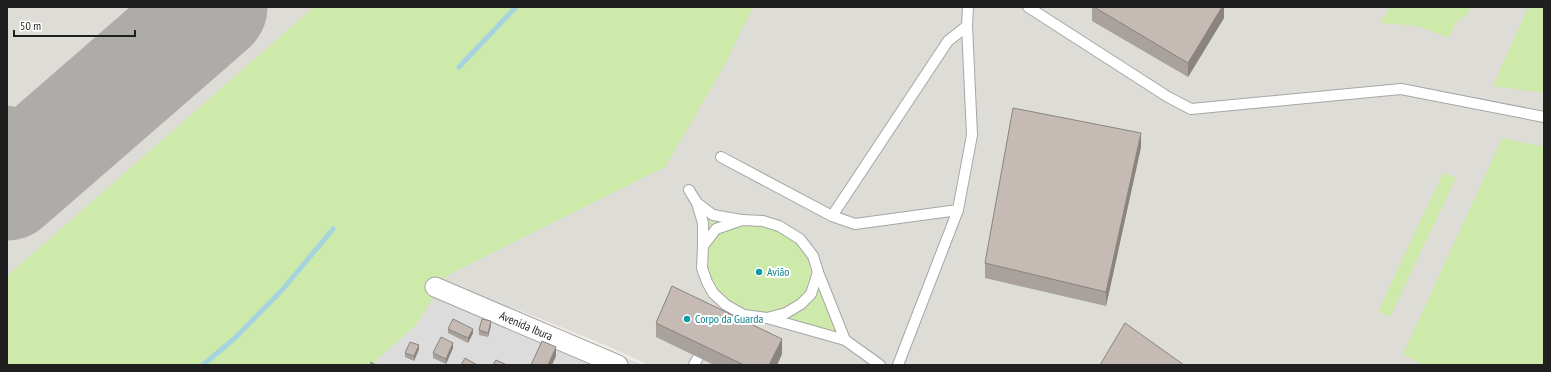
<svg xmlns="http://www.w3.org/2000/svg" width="1551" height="372" font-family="'PT Sans Narrow',sans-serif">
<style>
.residential{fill:#dddcdc}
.airport{fill:#dedcd6}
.grass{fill:#cdeaaa}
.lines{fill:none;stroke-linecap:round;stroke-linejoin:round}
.stream{stroke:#a5d4de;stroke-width:5}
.taxiway{stroke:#aeaca9;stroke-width:43}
.runway{stroke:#aeaca9;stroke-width:109}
.service-casing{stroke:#a6a6a6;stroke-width:12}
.minor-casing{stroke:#a6a6a6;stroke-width:21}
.service{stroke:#fff;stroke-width:10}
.minor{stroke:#fff;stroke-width:19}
.wall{fill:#a9a19b}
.shaded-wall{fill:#8a837e}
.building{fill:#c5bbb4;stroke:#8a837e}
.culture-dot{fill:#0f9aa8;stroke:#fff;stroke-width:1.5}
.labels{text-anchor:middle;stroke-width:4;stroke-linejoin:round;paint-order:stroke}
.culture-label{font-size:12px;fill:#0d838f;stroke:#fff;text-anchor:start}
.street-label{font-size:12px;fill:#1f1f1f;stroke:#fff}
</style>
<rect width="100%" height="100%" fill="#f0ece5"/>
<polygon class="residential" points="446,277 598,347 643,365 371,365 416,325"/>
<polygon class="airport" points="7,7 1544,7 1544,365 649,365 610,347 460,286 371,365 7,365"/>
<g class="grass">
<polygon points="314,7 753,7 723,68 665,167 446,276 416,325 371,365 7,365 7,276"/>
<polygon points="1390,7 1470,7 1470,11 1455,24 1449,38 1417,26 1380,23"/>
<polygon points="1528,7 1544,7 1544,93 1493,86"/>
<polygon points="1502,138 1544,147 1544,365 1424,365 1403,354"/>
<polygon points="1443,173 1456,178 1390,317 1378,311"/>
<polygon points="697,203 713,215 763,221 800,239 845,340 744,315 707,282"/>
</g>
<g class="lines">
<g class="stream">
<polyline points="459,67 516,7"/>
<polyline points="203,365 235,338 283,289 333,229"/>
</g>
<polyline class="taxiway" points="7,127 23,131 47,132 69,125 97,107"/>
<polyline class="runway" points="7,186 213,7"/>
<g class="service-casing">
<g id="service">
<polyline points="1028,7 1168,97 1191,109 1401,89 1544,117"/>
<polyline points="721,157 832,216 855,224 958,210"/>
<polyline points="689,190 697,203"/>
<polyline points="832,216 948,41 967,26"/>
<polygon points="742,220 763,221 779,226 800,239 813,256 818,272 811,294 801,304 786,313 767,318 744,315 726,305 713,293 707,282 702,268 703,246 716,229"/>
<polyline points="703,246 703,223 697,203 713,215 741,220"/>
<polyline points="767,318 845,340 818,272"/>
<polyline points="845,340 880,365"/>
<polyline points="694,365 704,346"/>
<polyline points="898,365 958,210 972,135 967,26 968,7"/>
</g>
</g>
<g class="minor-casing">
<polyline id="minor" points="435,287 618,365"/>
</g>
<use href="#service" class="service"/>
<use href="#minor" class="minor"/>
</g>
<g class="wall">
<polygon points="1092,7 1224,7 1224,18 1188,77 1092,21"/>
<polygon points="1141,147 1106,306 985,278 985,263"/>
<polygon points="656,323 782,354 777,365 714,365 656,337"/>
<polygon points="491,325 488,337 479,335 479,330"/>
<polygon points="448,329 473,333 468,343 448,333"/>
<polygon points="453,348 446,364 433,358 433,353"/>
<polygon points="419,349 414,361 405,357 405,353"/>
</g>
<g class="shaded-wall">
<polygon points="1222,7 1224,7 1224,18 1188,77 1188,63"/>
<polygon points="1141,133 1141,147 1106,306 1106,292"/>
<polygon points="491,321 491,325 488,337 488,333"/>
<polygon points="473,329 473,333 468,343 468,338"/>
<polygon points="782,339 782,354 777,365 769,365"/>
<polygon points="453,343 453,348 446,364 446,359"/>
<polygon points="419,345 419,349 414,361 414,356"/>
<polygon points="556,347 556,356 552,365 548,365"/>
</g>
<g class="building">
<polygon points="1094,7 1222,7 1188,63"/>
<polygon points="1013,108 1141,133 1106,292 985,263"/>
<polygon points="672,286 782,339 769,365 744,365 656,323"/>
<polygon points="453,319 473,329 468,338 448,329"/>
<polygon points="482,319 491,321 488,333 479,330"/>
<polygon points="1125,323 1184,365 1100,365"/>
<polygon points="441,337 453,343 446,359 433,353"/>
<polygon points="542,341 556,347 548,365 531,365"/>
<polygon points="410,342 419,345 414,356 405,353"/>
<polygon points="465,358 477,365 461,365"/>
<polygon points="496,360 507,365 493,365"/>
<polygon points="371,362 376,365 370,365"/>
</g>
<g class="culture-dot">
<circle cx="759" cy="272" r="4"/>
<circle cx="687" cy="319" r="4"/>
</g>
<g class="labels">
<g class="culture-label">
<text x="767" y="276">Avião</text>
<text x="695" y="323">Corpo da Guarda</text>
</g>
<g class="street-label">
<text transform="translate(526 326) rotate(23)" y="4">Avenida Ibura</text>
</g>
</g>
<rect width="1551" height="372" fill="none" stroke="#1f1f1f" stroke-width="16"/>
<path d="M14 30v6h121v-6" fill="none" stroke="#1f1f1f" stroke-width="2"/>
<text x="20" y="30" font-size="12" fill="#1f1f1f" stroke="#ffffff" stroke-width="3" paint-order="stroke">50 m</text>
</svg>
